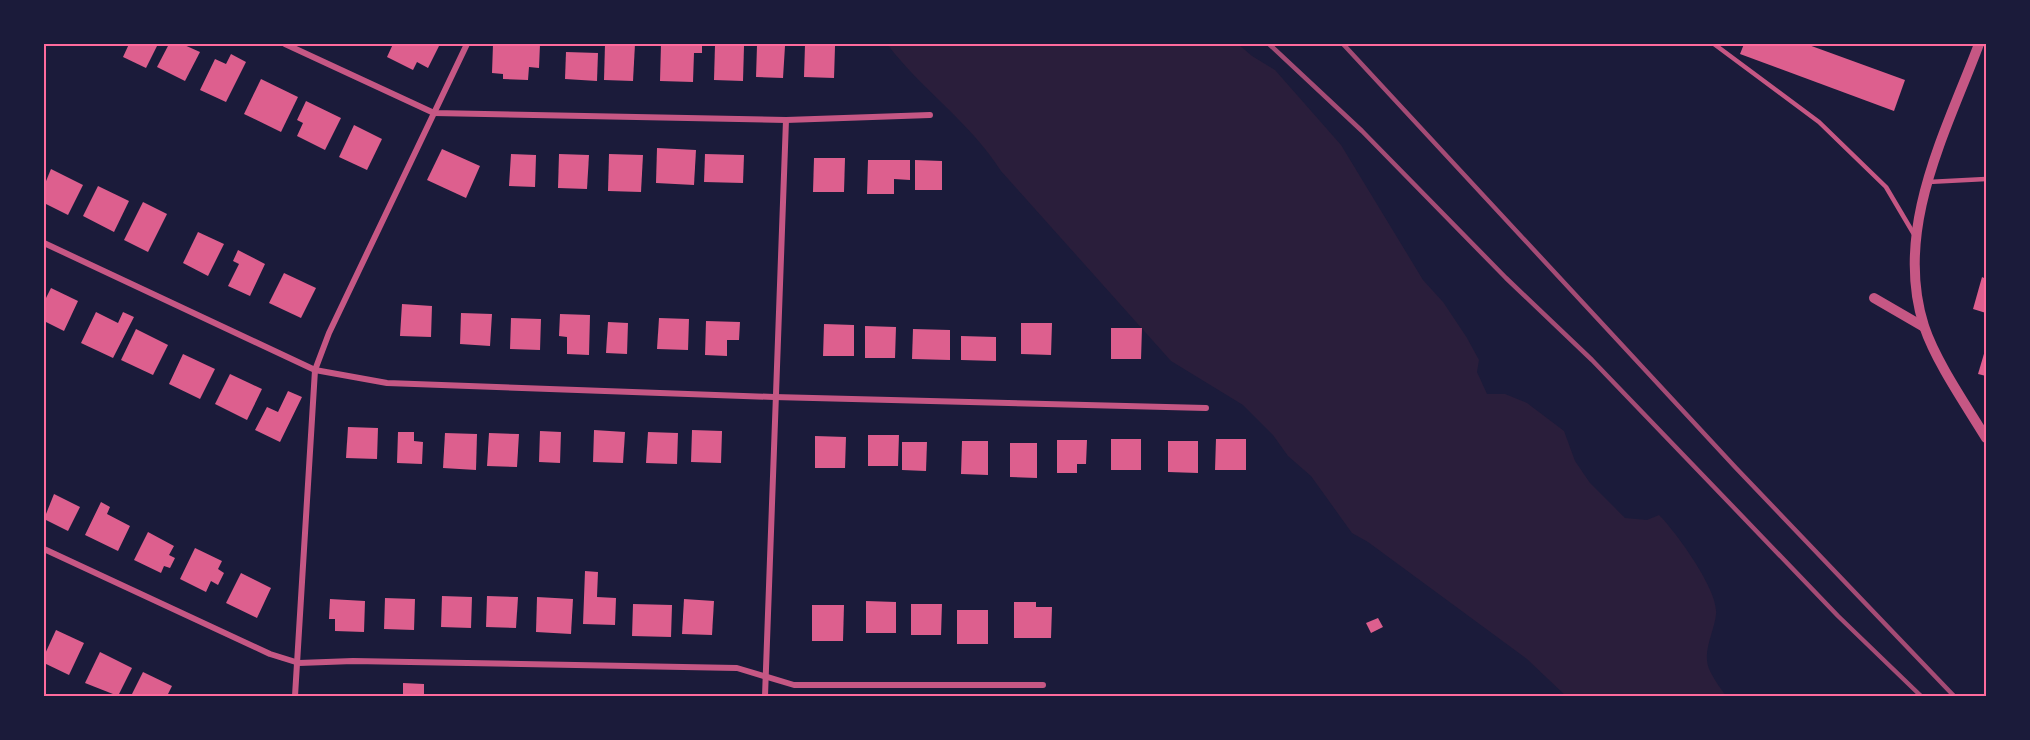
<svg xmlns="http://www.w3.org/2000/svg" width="2030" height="740" font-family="'IBM Plex Sans',sans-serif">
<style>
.green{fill:#2a1e3b}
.building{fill:#dd5f8e}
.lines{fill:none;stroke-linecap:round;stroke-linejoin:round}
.service{stroke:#c65784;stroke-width:4.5}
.minor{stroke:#c65784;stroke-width:6}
.tertiary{stroke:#c65784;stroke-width:10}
.rail{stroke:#a44b75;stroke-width:4.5}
.neatline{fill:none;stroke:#ff6b9d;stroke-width:2}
</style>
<rect width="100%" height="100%" fill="#1b1b3a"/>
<path class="green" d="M887,44H1238L1252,56L1275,70L1341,145L1423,280L1443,302L1467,338L1479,360L1477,372L1487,394H1505L1527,403L1564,431L1575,461L1590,483L1625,518L1647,520L1659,515C1676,532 1719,591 1716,614C1714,634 1700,654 1711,673C1715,681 1721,689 1726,696H1566L1527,659L1368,542L1352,533L1311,476L1288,456L1273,435L1243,405L1171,361L1001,171C970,122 921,89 887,44Z"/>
<g class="building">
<polygon points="129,44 158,44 146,68 123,57"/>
<polygon points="169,44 182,44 200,52 185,81 157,67"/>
<polygon points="393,44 440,44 428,68 417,62 413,70 387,57"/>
<polygon points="493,44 540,44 539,68 529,67 528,80 503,79 503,74 492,73"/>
<polygon points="605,44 635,44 633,81 604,80"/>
<polygon points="661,44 702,44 702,53 694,53 693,82 660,81"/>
<polygon points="805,44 835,46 834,78 804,77"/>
<polygon points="1744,44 1806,44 1905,80 1894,111 1740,54"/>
<polygon points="715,45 744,46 743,81 714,80"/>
<polygon points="757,45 785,46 783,78 756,77"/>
<polygon points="566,52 598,53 597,81 565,79"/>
<polygon points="231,54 246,62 226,102 200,90 215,59 226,64"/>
<polygon points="261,79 298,97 281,132 244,114"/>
<polygon points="306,101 341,118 325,150 297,136 303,123 297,120"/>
<polygon points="354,125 382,139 367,170 339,157"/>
<polygon points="657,148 696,150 694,185 656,183"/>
<polygon points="442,149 480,166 466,198 427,180"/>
<polygon points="511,154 536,155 535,187 509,186"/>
<polygon points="559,154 589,155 587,189 558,188"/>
<polygon points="609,154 643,155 641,192 608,191"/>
<polygon points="705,154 744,155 743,183 704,182"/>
<polygon points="814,158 845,158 844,192 813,192"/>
<polygon points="868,160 910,160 910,180 894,179 894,194 867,194"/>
<polygon points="915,160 942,161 942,190 915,190"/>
<polygon points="51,169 83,185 68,215 44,203 44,186"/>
<polygon points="98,186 129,201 114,232 83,216"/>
<polygon points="143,202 167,214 148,252 124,240"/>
<polygon points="198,232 224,244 208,276 183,263"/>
<polygon points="238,250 265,264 250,296 228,286 239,264 233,261"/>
<polygon points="284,273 316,288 301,318 269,303"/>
<polygon points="1982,277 1986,279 1986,313 1973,309"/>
<polygon points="51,288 78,301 64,331 44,321 44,302"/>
<polygon points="402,304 432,306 431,337 400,336"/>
<polygon points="96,312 118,323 123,312 134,317 113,358 81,343"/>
<polygon points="461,313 492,314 490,346 460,344"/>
<polygon points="560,314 590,315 589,355 567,354 567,337 559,336"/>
<polygon points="511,318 541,319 540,350 510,349"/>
<polygon points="659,318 689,319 688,350 657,349"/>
<polygon points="706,321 740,322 739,340 727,340 727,356 705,355"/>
<polygon points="608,322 628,323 627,354 606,353"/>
<polygon points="1021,323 1052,323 1051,355 1021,354"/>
<polygon points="824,324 854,325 854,356 823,356"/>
<polygon points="865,326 896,327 895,358 865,358"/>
<polygon points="1111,328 1142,328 1141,359 1111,359"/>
<polygon points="136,329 168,345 153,375 121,360"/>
<polygon points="913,329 950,330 950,360 912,359"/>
<polygon points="961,336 996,337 996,361 961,360"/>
<polygon points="1986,347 1986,376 1978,374"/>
<polygon points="183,354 215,369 200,399 169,384"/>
<polygon points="230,374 262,389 247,420 215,404"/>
<polygon points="288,391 302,397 280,442 255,430 267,407 278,412"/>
<polygon points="348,427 378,428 377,459 346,458"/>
<polygon points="594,430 625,432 623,463 593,462"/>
<polygon points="692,430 722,431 721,463 691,462"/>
<polygon points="540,431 561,432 560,463 539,462"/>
<polygon points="398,432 414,432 414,441 423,442 422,464 397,463"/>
<polygon points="648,432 678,433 677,464 646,463"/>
<polygon points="445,433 477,434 476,470 443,468"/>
<polygon points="489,433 519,434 517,467 487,466"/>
<polygon points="868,435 899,435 898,466 868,466"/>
<polygon points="815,436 846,437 845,468 815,468"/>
<rect x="1111" y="439" width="30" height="31"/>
<polygon points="1216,439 1246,439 1246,470 1215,470"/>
<polygon points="1057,440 1087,440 1086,464 1077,464 1077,473 1057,473"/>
<polygon points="962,441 988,441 988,475 961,474"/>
<polygon points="1168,441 1198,441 1198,473 1168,472"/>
<polygon points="902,442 927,442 926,471 902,470"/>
<polygon points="1010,443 1037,443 1037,478 1010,477"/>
<polygon points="54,494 80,507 68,531 44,519"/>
<polygon points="101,502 110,507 107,514 130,526 118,551 85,535"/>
<polygon points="148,532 174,546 169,555 175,558 170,568 164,566 161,573 134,560"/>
<polygon points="195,548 222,561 218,569 224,573 218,585 211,581 206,592 180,579"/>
<polygon points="585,571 598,572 597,597 616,598 615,625 583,624"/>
<polygon points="241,573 271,588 257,618 226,603"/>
<polygon points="442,596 472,597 471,628 441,627"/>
<polygon points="487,596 518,597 516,628 486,627"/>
<polygon points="537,597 573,599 571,634 536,632"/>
<polygon points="385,598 415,599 414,630 384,629"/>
<polygon points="330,599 365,601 364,632 335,631 335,619 329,619"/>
<polygon points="684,599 714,601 712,635 682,634"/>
<polygon points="866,601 896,602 896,633 866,633"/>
<polygon points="1014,602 1036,602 1036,607 1052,607 1051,638 1014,638"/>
<polygon points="633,604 672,605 671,637 632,636"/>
<polygon points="911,604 942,604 941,635 911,635"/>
<polygon points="812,605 844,605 843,641 812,641"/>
<rect x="957" y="610" width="31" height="34"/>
<polygon points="1378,618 1383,627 1371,633 1366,623"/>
<polygon points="56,630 84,643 69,675 44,663 44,656"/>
<polygon points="100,652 132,668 118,696 85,683"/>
<polygon points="143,672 172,686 167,696 131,696"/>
<polygon points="403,683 424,684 424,696 403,696"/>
</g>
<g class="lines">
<g class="service">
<polyline points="1714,44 1819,122 1886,187 1915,236"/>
<polyline points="1928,182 1986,179"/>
</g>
<g class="minor">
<polyline points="285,44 434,113 786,120 930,115"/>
<polyline points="44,243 315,370 387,383 774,397 1206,408"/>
<polyline points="44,549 270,654 299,663 353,661 737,668 794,685 1043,685"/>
<polyline points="295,696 315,370 329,333 467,44"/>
<polyline points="765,696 786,120"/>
</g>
<g class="tertiary">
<path d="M1979,44C1946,132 1893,229 1924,326C1936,362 1966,405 1986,438"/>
<polyline points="1874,298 1924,327"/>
</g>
<g class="rail">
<polyline points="1269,44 1362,131 1506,278 1592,360 1838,616 1921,696"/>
<polyline points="1343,44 1736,468 1954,696"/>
</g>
</g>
<rect width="2030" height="740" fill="none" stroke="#1b1b3a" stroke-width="90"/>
<rect x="45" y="45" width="1940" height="650" class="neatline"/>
</svg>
